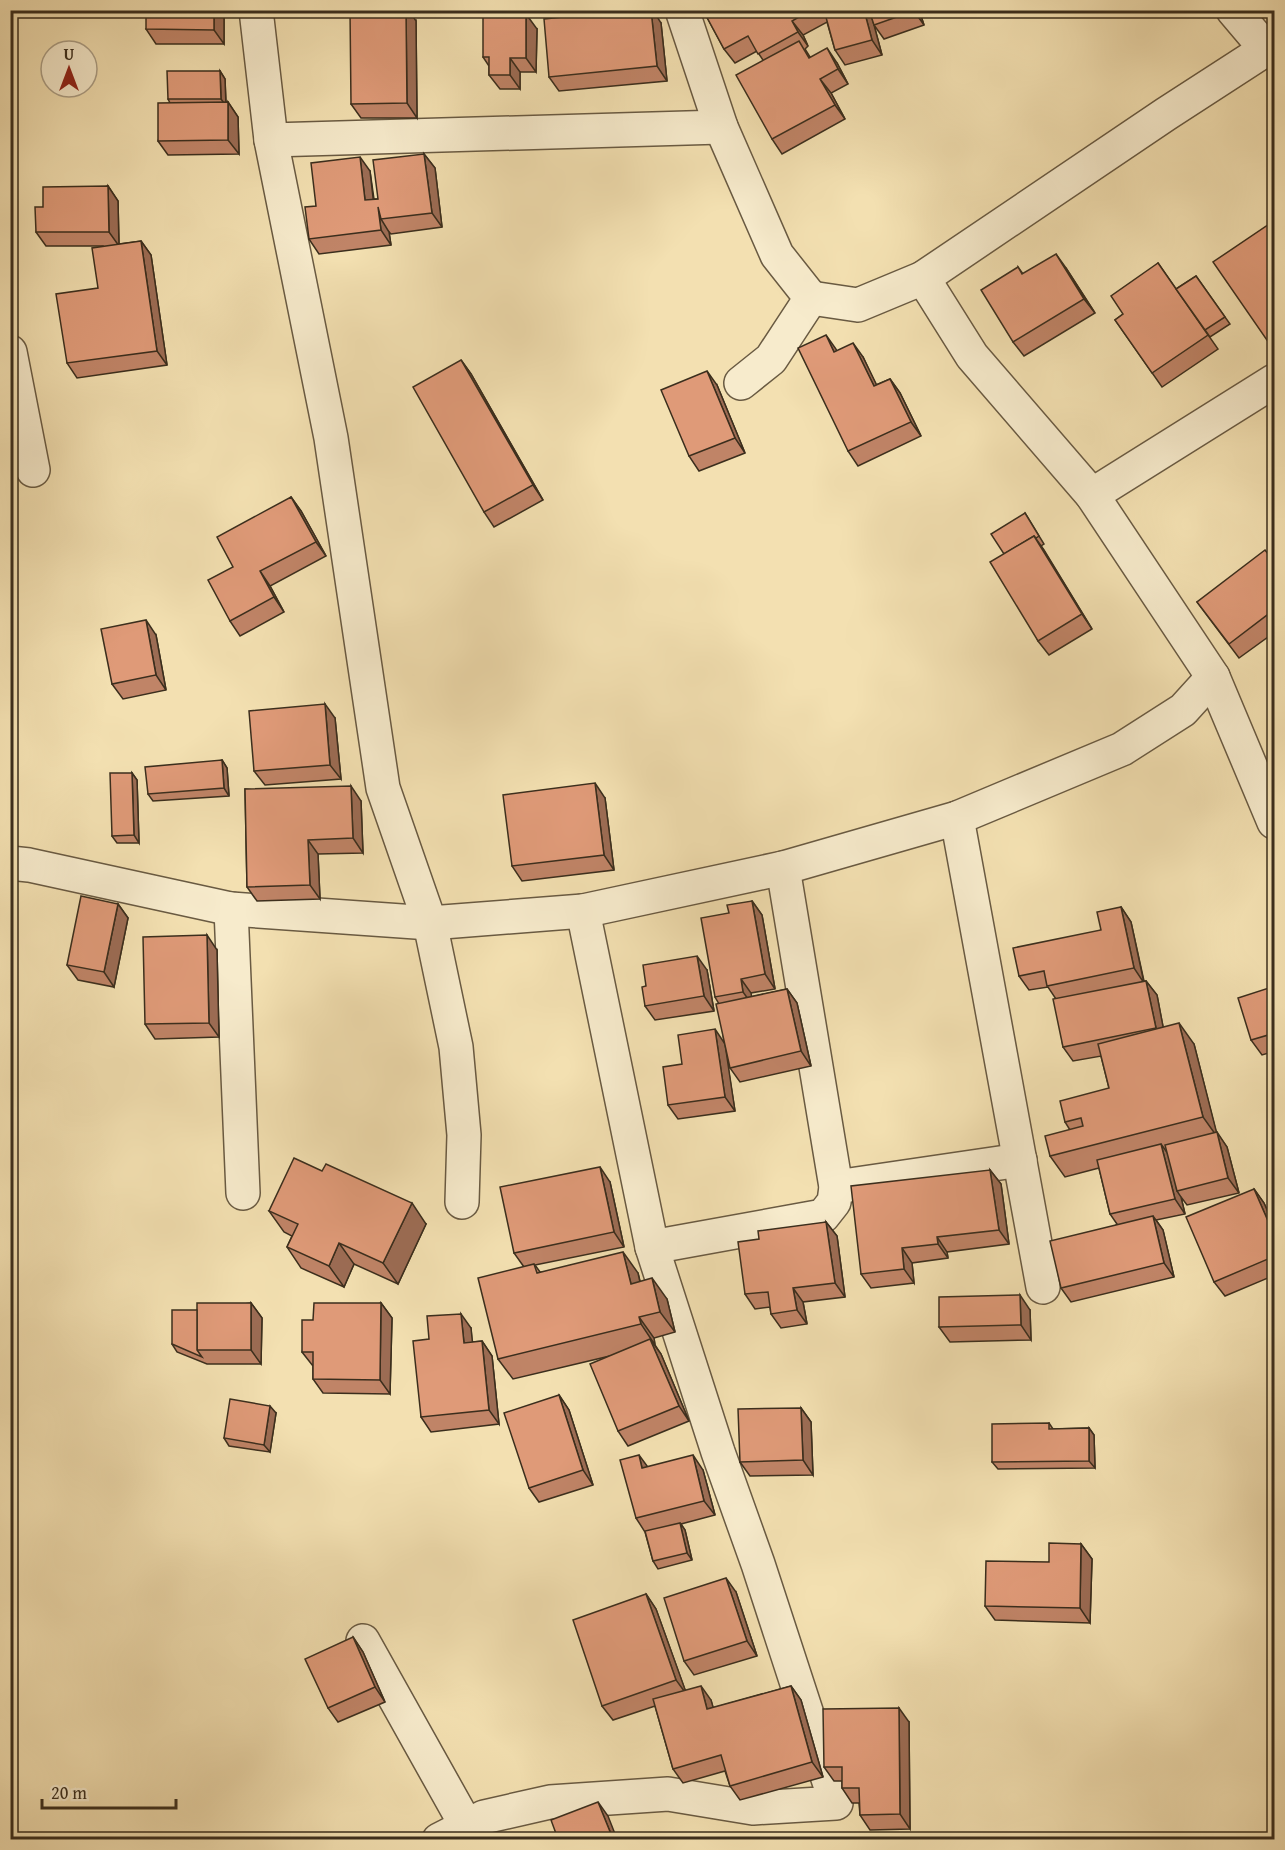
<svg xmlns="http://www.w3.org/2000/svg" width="1285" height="1850" font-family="'Gentium Book Plus',serif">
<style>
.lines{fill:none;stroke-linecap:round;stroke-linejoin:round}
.minor-casing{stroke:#695a42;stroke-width:36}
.minor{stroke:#f7ebcc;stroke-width:33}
.wall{fill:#c08467;stroke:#3b2e1d;stroke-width:1.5}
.shaded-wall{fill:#9c6c54;stroke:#3b2e1d;stroke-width:1.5}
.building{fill:#df9a78;stroke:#3b2e1d;stroke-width:1.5}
</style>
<rect width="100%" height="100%" fill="#f3e0b1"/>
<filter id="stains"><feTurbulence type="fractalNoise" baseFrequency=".00333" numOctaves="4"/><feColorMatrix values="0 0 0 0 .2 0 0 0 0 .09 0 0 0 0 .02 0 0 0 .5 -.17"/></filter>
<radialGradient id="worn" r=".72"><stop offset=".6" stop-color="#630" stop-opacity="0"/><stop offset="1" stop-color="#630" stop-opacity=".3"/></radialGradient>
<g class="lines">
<g class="minor-casing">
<g id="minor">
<polyline points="256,10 271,140 331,438 383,788 430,923 456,1047 464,1135 462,1202"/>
<polyline points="682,10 721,127 777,255 811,298 771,359 741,383"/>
<polyline points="1233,10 1266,49"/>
<polyline points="271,140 721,127"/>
<polyline points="923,278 972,356 1092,495 1213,677 1274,822"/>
<polyline points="811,298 858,305 923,278 1166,114 1274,44"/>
<polyline points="10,352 33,470"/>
<polyline points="1092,495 1274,381"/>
<polyline points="957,818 1043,1287"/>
<polyline points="10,863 29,865 231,909 430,923 583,911 783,868 957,818 1122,749 1183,710 1213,677"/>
<polyline points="231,909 243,1193"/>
<polyline points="836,1187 1020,1160"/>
<polyline points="652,1247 823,1216 834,1202 836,1187 783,868"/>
<polyline points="363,1641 466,1825"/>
<polyline points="439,1840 484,1817 550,1802 668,1794 753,1808 836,1803 758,1564 718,1452 652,1247 583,911"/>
</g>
</g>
<use href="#minor" class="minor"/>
</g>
<g class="wall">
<polygon points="224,10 224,44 156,44 146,29"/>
<polygon points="703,10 919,10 924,25 884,39 874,25 882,55 845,65 835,50 827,22 803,35 808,46 805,49 810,57 837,63 848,84 831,93 845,119 782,154 772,139 763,60 757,51 735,63 724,49"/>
<polygon points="416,21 417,118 361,118 351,104"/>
<polygon points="661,23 667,81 559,91 549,77"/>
<polygon points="537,29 536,72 520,72 520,89 500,89 489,75 489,66 483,57"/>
<polygon points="220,71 225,79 226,102 228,102 238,117 239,154 168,155 158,141 170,103 168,99"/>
<polygon points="424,154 435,168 442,227 391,234 389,232 391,245 319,254 309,239 316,206 370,171 374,199 378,199"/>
<polygon points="108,186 118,201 119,244 141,241 151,255 167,365 77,378 67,363 98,288 103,246 46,246 36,232 43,207"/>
<polygon points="1275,220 1275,351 1271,346"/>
<polygon points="1158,263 1218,349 1162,387 1115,320 1123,314"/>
<polygon points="1018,267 1023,274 1066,268 1095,313 1024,356 1013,342"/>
<polygon points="1196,276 1230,324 1210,337 1176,289"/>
<polygon points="837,351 863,357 876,385 890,379 900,393 921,436 858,466 848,451"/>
<polygon points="461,360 471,374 543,500 494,527 484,512"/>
<polygon points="717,385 745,453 699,471 689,456"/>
<polygon points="10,484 15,515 10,516"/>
<polygon points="291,497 301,511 326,556 270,586 284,612 240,636 230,621 233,567"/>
<polygon points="1025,513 1044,544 1041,546 1092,629 1049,655 1038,641 1004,554"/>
<polygon points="1275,563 1275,632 1239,658 1197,602"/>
<polygon points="156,635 166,690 123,699 112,684"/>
<polygon points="335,718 341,779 265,785 254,771"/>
<polygon points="222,760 227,768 229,796 153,801 148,794"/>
<polygon points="132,773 137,780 139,843 117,843 112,836"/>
<polygon points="245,789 361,801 363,853 318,854 320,899 257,901 247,887"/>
<polygon points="605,798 614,870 522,881 512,866"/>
<polygon points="752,901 762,915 775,989 751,993 751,997 787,989 797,1003 811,1066 740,1082 730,1068 726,1054 735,1111 678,1119 668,1105 724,1042 719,1004 715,997 729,913"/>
<polygon points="118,904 128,918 114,987 78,980 67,965"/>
<polygon points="1121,907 1131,922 1144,981 1146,981 1157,995 1163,1027 1194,1044 1216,1132 1227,1147 1239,1193 1187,1205 1181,1197 1185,1214 1156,1220 1163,1230 1174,1277 1071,1302 1061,1288 1117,1224 1110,1214 1099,1168 1065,1177 1050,1156 1070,1130 1065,1122 1109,1088 1101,1056 1073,1061 1063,1047 1056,999 1048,987 1029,990 1019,976 1101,930"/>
<polygon points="217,950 219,1037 155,1039 145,1024"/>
<polygon points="707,970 714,1011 655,1020 645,1006 646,986"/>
<polygon points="1275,986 1275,1051 1262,1055 1251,1040"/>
<polygon points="990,1170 1001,1184 1009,1244 947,1252 948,1258 912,1263 914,1283 871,1288 861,1274"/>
<polygon points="610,1182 624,1247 535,1265 540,1272 638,1273 640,1281 667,1299 675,1332 654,1338 655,1345 661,1354 689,1421 628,1446 618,1431 610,1356 513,1379 498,1359 524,1267 514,1253"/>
<polygon points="1254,1189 1264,1203 1275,1228 1275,1275 1225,1296 1214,1282"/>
<polygon points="269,1211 426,1224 398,1284 354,1264 344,1287 301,1268 287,1247 292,1236 284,1232"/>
<polygon points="826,1222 837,1236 845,1297 803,1302 807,1324 781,1328 771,1314 770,1307 755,1309 745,1294 759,1239"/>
<polygon points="251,1303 262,1318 261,1364 207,1364 177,1352 172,1344 197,1310"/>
<polygon points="381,1303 392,1318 390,1394 323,1393 313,1379 313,1366 302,1352 313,1320"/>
<polygon points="1030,1310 1031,1340 950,1342 939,1327"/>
<polygon points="471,1328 472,1342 482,1341 492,1356 499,1424 431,1432 421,1417 429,1339"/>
<polygon points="559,1395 569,1410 593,1485 539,1502 529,1488"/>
<polygon points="801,1408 811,1422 813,1475 750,1476 740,1462"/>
<polygon points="276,1413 270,1452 229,1446 224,1438"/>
<polygon points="1049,1423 1053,1429 1089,1428 1094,1435 1095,1468 998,1469 992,1462"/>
<polygon points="647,1467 703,1470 715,1515 681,1524 685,1530 692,1560 658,1569 653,1561 645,1532 636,1518"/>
<polygon points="1081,1544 1092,1559 1090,1623 995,1620 985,1606 1049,1562"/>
<polygon points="736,1592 757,1656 694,1675 684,1661"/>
<polygon points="646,1594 656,1609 685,1690 711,1700 713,1708 791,1686 801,1700 823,1777 740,1800 730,1786 725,1771 683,1783 673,1769 655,1706 613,1720 602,1706"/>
<polygon points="353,1637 363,1652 385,1702 338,1722 328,1708"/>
<polygon points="909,1722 910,1829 870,1830 860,1815 859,1803 852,1803 842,1788 842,1781 834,1781 824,1767"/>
</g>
<g class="shaded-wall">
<polygon points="214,10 224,10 224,44 214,30"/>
<polygon points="406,10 409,10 416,21 417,118 407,103"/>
<polygon points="651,10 653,10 661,23 667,81 657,66"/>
<polygon points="864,10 870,10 882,55 872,40"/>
<polygon points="919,10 924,25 914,11"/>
<polygon points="526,14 537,29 536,72 526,58"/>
<polygon points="792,21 803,35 808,46 798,32"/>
<polygon points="827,48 837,63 848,84 838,69"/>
<polygon points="510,58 520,72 520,89 510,75"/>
<polygon points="220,71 225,79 226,106 221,99"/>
<polygon points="820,79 831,93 845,119 835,105"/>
<polygon points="228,102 238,117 239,154 228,140"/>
<polygon points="424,154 435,168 442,227 432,213"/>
<polygon points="360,157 370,171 375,215 365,200"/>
<polygon points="108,186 118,201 119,246 109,232"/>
<polygon points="378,207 381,219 389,232 391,245 381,230"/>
<polygon points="141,241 151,255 167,365 157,351"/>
<polygon points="1056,254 1066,268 1095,313 1084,299"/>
<polygon points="826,335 836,349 844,367 834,352"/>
<polygon points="853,343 863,357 884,400 874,386"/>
<polygon points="461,360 471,374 543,500 533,485"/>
<polygon points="707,371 717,385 745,453 735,438"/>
<polygon points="890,379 900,393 921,436 911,422"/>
<polygon points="10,484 15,515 10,508"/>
<polygon points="291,497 301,511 326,556 316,542"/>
<polygon points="1034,536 1044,550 1092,629 1082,614"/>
<polygon points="260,571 270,586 284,612 274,597"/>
<polygon points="146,620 156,635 166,690 156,675"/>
<polygon points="325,704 335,718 341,779 330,765"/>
<polygon points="222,760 227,768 229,796 224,788"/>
<polygon points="132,773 137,780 139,843 134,835"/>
<polygon points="595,783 605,798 614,870 604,855"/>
<polygon points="351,786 361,801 363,853 353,838"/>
<polygon points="308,840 318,854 320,899 310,885"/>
<polygon points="752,901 762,915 775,989 765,974"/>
<polygon points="118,904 128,918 114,987 104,972"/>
<polygon points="1121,907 1131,922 1144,983 1134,968"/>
<polygon points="207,935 217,950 219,1037 209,1023"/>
<polygon points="697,956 707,970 714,1011 704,996"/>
<polygon points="741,979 751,993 753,1006 743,992"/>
<polygon points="1146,981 1157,995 1166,1042 1156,1028"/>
<polygon points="787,989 797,1003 811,1066 801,1051"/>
<polygon points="1179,1023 1194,1044 1218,1138 1203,1117"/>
<polygon points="715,1029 725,1044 735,1111 725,1097"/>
<polygon points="1217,1132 1227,1147 1239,1193 1228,1178"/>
<polygon points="1161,1144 1171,1158 1177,1191 1181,1197 1185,1214 1175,1199"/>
<polygon points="600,1167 610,1182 624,1247 614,1232"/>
<polygon points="990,1170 1001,1184 1009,1244 999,1230"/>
<polygon points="1254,1189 1264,1203 1275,1228 1275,1237"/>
<polygon points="412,1203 426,1224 398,1284 383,1263"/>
<polygon points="1153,1216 1163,1230 1174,1277 1164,1263"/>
<polygon points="826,1222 837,1236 845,1297 835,1283"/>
<polygon points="937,1237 947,1252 948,1258 938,1244"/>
<polygon points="339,1243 354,1264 344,1287 329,1266"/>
<polygon points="902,1248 912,1263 914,1283 904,1269"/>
<polygon points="623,1252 638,1273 645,1305 631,1284"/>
<polygon points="652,1278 667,1299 675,1332 660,1312"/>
<polygon points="793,1288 803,1302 807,1324 797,1310"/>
<polygon points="1020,1295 1030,1310 1031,1340 1021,1325"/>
<polygon points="251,1303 262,1318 261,1364 251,1350"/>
<polygon points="381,1303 392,1318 390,1394 380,1380"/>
<polygon points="461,1314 471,1328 474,1357 464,1343"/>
<polygon points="639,1317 654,1338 655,1345 641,1324"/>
<polygon points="650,1339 661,1354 689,1421 679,1406"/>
<polygon points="482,1341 492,1356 499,1424 489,1410"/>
<polygon points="559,1395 569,1410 593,1485 583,1470"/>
<polygon points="270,1406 276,1413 270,1452 264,1445"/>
<polygon points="801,1408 811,1422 813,1475 803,1460"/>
<polygon points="1089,1428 1094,1435 1095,1468 1089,1461"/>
<polygon points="639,1455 650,1470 642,1468"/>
<polygon points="693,1455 703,1470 715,1515 704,1501"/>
<polygon points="680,1523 685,1530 692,1560 687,1553"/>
<polygon points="1081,1544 1092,1559 1090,1623 1080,1608"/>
<polygon points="726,1578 736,1592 757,1656 747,1641"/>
<polygon points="646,1594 656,1609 687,1695 676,1680"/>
<polygon points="353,1637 363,1652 385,1702 375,1687"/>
<polygon points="701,1686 711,1700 718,1724 707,1709"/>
<polygon points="791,1686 801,1700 823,1777 812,1762"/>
<polygon points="899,1708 909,1722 910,1829 900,1814"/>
<polygon points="598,1802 608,1816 617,1839 613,1839"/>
</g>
<g class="building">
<polygon points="146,10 214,10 214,30 146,29"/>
<polygon points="350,10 406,10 407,103 351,104"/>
<polygon points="630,10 651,10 657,66 549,77 544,19"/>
<polygon points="703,10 811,10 792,21 798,32 758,54 748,36 724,49"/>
<polygon points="824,10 864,10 872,40 835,50"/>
<polygon points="869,10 914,10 914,11 874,25"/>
<polygon points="483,14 526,14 526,58 510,58 510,75 489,75 489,57 483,57"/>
<polygon points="799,41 809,58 827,48 838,69 820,79 835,105 772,139 736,75"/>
<polygon points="167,71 220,71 221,99 168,99"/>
<polygon points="228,102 228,140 158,141 158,103"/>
<polygon points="424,154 432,213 381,219 378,207 381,230 309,239 305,207 316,206 311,163 360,157 365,200 378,199 373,160"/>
<polygon points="108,186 109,232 36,232 35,207 43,207 43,187"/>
<polygon points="1275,220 1275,343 1271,346 1213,262"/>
<polygon points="141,241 157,351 67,363 56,294 98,288 92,248"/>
<polygon points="1056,254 1084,299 1013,342 981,290 1018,267 1022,274"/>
<polygon points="1158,263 1208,335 1152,373 1115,320 1123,314 1111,296"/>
<polygon points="1196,276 1225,317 1205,330 1176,289"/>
<polygon points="826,335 834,352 853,343 874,386 890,379 911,422 848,451 798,348"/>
<polygon points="461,360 533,485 484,512 413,387"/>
<polygon points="707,371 735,438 689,456 661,390"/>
<polygon points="291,497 316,542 260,571 274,597 230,621 208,580 233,567 217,537"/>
<polygon points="1025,513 1039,536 1036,538 1034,536 1004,554 991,534"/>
<polygon points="1034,536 1082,614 1038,641 990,562"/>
<polygon points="1265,550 1275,563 1275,609 1229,644 1197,602"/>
<polygon points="146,620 156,675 112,684 101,629"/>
<polygon points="325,704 330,765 254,771 249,711"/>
<polygon points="222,760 224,788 148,794 145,767"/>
<polygon points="110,773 132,773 134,835 112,836"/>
<polygon points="595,783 604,855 512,866 503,795"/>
<polygon points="351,786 353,838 308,840 310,885 247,887 245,789"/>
<polygon points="81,896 118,904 104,972 67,965"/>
<polygon points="752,901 765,974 741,979 743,992 715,997 701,918 729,913 727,905"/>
<polygon points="1121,907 1134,968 1047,986 1044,971 1019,976 1013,948 1101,930 1097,912"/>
<polygon points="207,935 209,1023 145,1024 143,937"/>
<polygon points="697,956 704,996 645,1006 642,987 646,986 643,965"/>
<polygon points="1146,981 1156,1028 1063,1047 1053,999"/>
<polygon points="1275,986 1275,1033 1251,1040 1238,998"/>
<polygon points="787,989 801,1051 730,1068 716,1004"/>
<polygon points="1179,1023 1203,1117 1050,1156 1045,1136 1083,1126 1081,1118 1065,1122 1060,1101 1109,1088 1098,1044"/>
<polygon points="715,1029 725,1097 668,1105 663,1067 682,1064 678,1035"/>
<polygon points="1217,1132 1228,1178 1177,1191 1165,1145"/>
<polygon points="1161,1144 1175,1199 1110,1214 1097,1160"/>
<polygon points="294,1158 322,1171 326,1164 412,1203 383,1263 339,1243 329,1266 287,1247 298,1224 269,1211"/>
<polygon points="600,1167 614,1232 514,1253 500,1187"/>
<polygon points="990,1170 999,1230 937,1237 938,1244 902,1248 904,1269 861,1274 851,1186"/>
<polygon points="1254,1189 1275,1237 1275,1256 1214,1282 1186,1217"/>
<polygon points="1153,1216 1164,1263 1061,1288 1050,1241"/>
<polygon points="826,1222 835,1283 793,1288 797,1310 771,1314 768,1292 745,1294 738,1242 759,1239 758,1231"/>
<polygon points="623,1252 631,1284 652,1278 660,1312 639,1317 641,1324 498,1359 478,1278 534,1264 537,1273"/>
<polygon points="1020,1295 1021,1325 939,1327 939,1297"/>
<rect x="197" y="1303" width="54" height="47"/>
<polygon points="314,1303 381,1303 380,1380 313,1379 313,1352 302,1352 302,1320 313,1320"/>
<polygon points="172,1310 197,1310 197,1350 202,1357 172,1344"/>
<polygon points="461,1314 464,1343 482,1341 489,1410 421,1417 413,1341 429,1339 427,1316"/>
<polygon points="650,1339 679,1406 618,1431 590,1364"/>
<polygon points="559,1395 583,1470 529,1488 504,1413"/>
<polygon points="230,1399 270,1406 264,1445 224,1438"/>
<polygon points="801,1408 803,1460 740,1462 738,1409"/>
<polygon points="1049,1423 1049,1429 1089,1428 1089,1461 992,1462 992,1424"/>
<polygon points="639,1455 642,1468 693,1455 704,1501 636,1518 620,1460"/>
<polygon points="680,1523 687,1553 653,1561 645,1531"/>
<polygon points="1049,1543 1081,1544 1080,1608 985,1606 986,1561 1049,1562"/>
<polygon points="726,1578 747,1641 684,1661 664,1598"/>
<polygon points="646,1594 676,1680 602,1706 573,1620"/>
<polygon points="353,1637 375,1687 328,1708 305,1659"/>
<polygon points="701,1686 707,1709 791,1686 812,1762 730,1786 721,1755 673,1769 653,1699"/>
<polygon points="899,1708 900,1814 860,1815 859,1788 842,1788 842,1767 824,1767 823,1709"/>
<polygon points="598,1802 613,1839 558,1839 551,1820"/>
</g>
<rect width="1285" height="1850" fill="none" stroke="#f3e0b1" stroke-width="36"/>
<rect x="12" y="12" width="1261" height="1826" fill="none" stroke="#3b2e1d" stroke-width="3"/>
<rect x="18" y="18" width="1249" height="1814" fill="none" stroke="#3b2e1d" stroke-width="1.5"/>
<g transform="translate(69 69)"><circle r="28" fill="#f7ebcc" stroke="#ac9f86" stroke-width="1.5"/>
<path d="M0-4.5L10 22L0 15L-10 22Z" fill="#8f2418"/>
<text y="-9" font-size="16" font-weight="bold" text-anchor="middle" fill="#3b2e1d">U</text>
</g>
<path d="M42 1799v9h134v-9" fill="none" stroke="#3b2e1d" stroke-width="3"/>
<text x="51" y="1799" font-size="18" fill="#3b2e1d" stroke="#f7ebcc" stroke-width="4.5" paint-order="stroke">20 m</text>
<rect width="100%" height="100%" filter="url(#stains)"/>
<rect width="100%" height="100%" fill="url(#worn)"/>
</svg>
